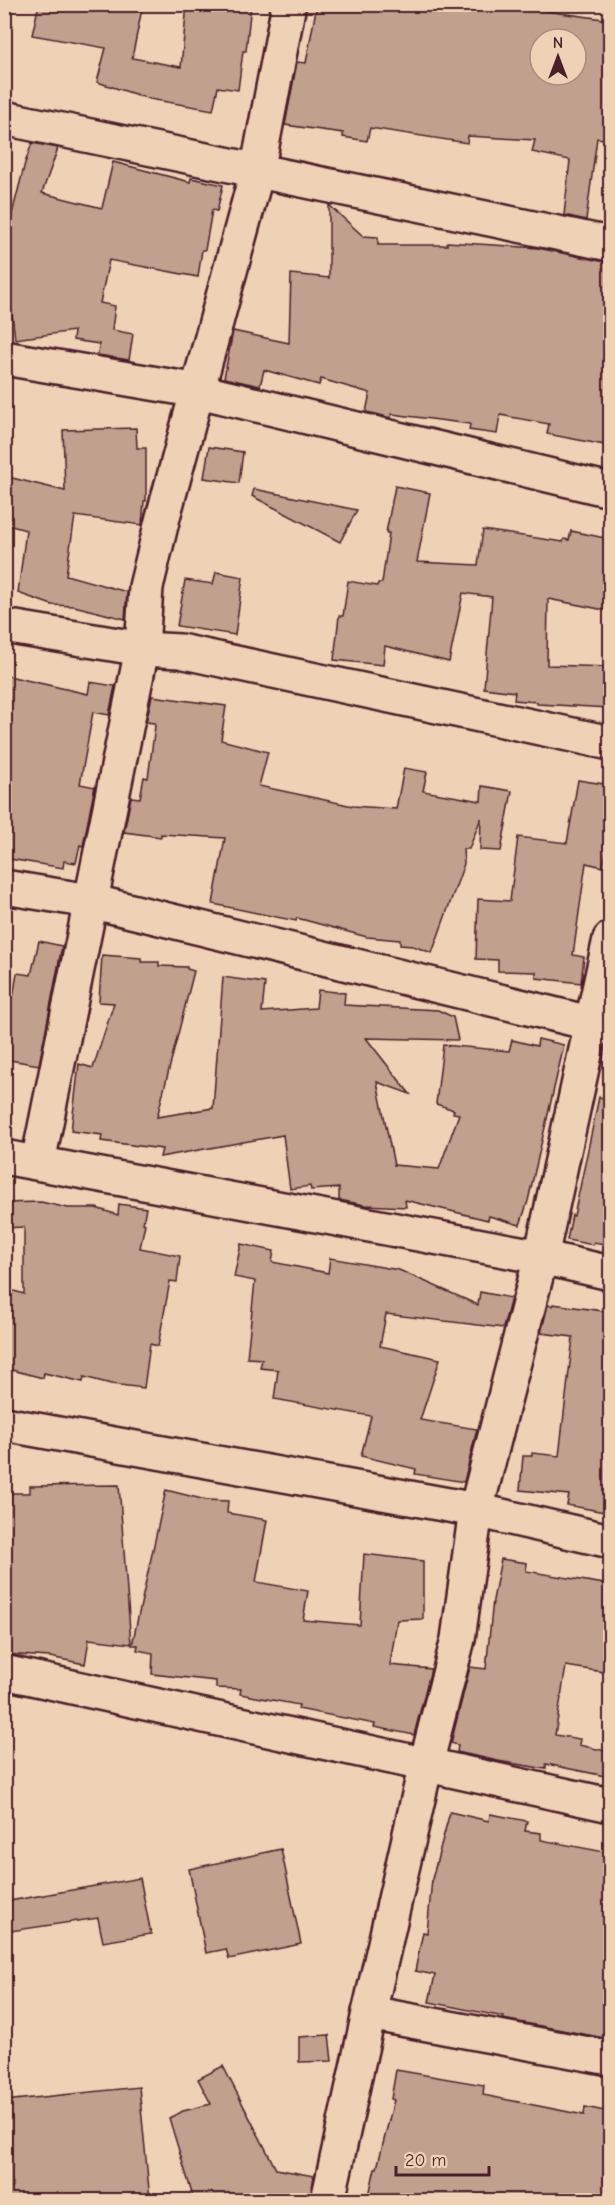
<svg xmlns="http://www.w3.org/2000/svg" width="615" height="2205" font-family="'Comic Neue',sans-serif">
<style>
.building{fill:#c1a08e;stroke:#4a1f2b;stroke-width:1.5;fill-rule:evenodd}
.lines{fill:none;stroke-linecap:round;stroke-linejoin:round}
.minor-casing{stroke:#4a1f2b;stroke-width:38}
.minor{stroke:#efd2b5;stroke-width:33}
</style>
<rect width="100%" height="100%" fill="#efd2b5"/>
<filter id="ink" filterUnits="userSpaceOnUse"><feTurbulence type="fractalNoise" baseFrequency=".0167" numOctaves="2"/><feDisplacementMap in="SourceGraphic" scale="12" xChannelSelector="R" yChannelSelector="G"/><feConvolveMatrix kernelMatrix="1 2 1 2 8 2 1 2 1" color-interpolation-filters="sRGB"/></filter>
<g filter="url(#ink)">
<g class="building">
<polygon points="39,4 143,4 132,58 181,67 187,4 251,4 246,51 243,51 238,90 218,87 213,110 150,99 97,82 106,48 32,35"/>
<path d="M317,4H525V8L610,20V140L597,138L586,220L564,215L570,160L532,152L535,140L468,136L467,143L370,128L367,141L343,137V133L285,125L297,62L306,63ZM540,39H576V75H540Z"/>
<polygon points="32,143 58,148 42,193 102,208 113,162 190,182 191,178 223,185 217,211 212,210 205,250 202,250 198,277 109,260 100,303 115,306 112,330 133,334 129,360 98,355 99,344 73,340 74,331 15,339 10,297 4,297 4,245 25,163"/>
<polygon points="329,205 363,236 378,237 378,245 447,245 447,242 538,248 610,263 610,446 547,434 549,424 500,415 497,434 469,430 470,424 392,414 391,418 376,414 366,412 370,393 321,379 319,385 264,370 260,386 224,378 233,331 289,343 291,274 329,278"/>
<polygon points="136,428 137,448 146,448 146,501 144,501 142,525 75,516 66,575 127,592 125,619 74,606 52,605 18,593 26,530 4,524 4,476 65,491 63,430"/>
<polygon points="209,447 243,452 239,483 204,478"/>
<polygon points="395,486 430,493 417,562 478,565 483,530 563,542 564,539 569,540 571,531 610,539 610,611 548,599 547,665 610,667 610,708 537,704 537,702 514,700 515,692 484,688 492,597 463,593 449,662 385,646 383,665 334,660 339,616 343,616 348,581 377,586 378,583 382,583 389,533 386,533"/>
<polygon points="254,489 357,510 340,542 252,496"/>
<polygon points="216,572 243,577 235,635 177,626 185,580 213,584"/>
<polygon points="4,675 88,694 90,682 115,686 109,715 93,712 80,784 95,787 94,791 83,846 80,845 76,863 64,861 63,868 4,858"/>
<polygon points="152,696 226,706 221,740 268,752 259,786 353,806 396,809 404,768 427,772 423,791 481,801 482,786 512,791 501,851 480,850 481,818 469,849 463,849 464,864 432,953 413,946 400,945 400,940 367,937 297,918 296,921 213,904 225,838 161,834 161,837 124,832 131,797 140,798 144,777 148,778 155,726 154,723 146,722"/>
<polygon points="578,780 610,785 610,834 603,867 586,863 573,955 584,957 581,983 536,978 536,972 498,971 498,960 476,959 478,899 510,901 518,837 567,843"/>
<polygon points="39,941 62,946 39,1065 4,1059 4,997 13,998 17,973 31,975"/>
<polygon points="102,955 141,958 141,962 159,962 159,966 187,967 187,969 194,971 157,1117 213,1108 223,977 265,983 262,1012 316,1008 318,990 345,993 344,1005 438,1010 453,1017 458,1040 366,1038 410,1094 377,1082 394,1165 439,1169 459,1114 453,1113 454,1110 436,1104 443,1045 509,1051 512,1040 537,1046 538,1039 564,1045 528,1201 520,1225 489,1216 488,1220 405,1200 406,1207 365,1205 339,1200 339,1188 311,1190 310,1186 290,1189 283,1135 160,1157 162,1149 101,1141 102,1135 71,1131 79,1064 93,1068 114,1003 99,1002"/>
<polygon points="599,1097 610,1099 610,1181 603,1216 610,1218 610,1245 594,1242 593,1245 567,1240 572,1215 574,1216"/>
<polygon points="41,1202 68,1208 96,1208 118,1215 119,1204 146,1208 143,1223 145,1224 140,1248 180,1256 177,1282 170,1281 158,1346 150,1344 144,1388 111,1384 84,1377 83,1382 44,1373 43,1378 4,1368 4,1288 24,1294 24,1227 4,1228 4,1203"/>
<polygon points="241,1244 274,1251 272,1262 328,1273 330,1258 399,1270 478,1305 480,1292 511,1298 503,1328 386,1314 380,1346 440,1359 420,1420 477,1429 464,1482 415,1474 416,1469 361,1456 371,1416 274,1399 278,1370 260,1368 262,1359 247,1358 255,1281 234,1277"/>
<polygon points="553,1304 610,1312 610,1513 567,1505 569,1495 520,1490 523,1456 532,1456 532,1453 559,1456 573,1337 541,1333 548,1305 552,1306"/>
<polygon points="119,1485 131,1644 89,1639 85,1664 50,1657 4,1654 4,1497 10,1497 10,1493 30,1493 30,1486"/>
<polygon points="166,1490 206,1500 228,1501 227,1513 267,1520 256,1582 308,1591 303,1620 360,1625 364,1554 423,1561 423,1619 397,1620 390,1665 431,1669 414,1735 374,1727 375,1724 298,1709 299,1705 240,1694 241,1689 216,1688 216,1681 152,1674 153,1653 137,1650 138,1645 132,1645"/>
<polygon points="501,1559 527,1563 526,1571 610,1585 610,1673 566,1666 555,1735 580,1739 579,1745 610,1752 610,1777 546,1764 546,1769 498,1761 457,1752 458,1745 451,1743 470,1667 486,1669 493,1600"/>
<polygon points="450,1812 489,1821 490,1814 527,1821 525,1831 541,1833 541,1840 610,1853 610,2039 503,2019 504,2017 429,2002 435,1975 415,1971 423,1932 427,1933 432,1879"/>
<polygon points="281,1849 301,1944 229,1959 226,1949 206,1953 189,1869"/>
<polygon points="140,1878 151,1934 103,1942 98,1918 4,1932 4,1902"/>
<polygon points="329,2035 332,2061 299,2062 299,2037"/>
<polygon points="223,2066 276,2169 314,2176 310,2200 270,2200 248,2196 246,2200 194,2200 169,2118 183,2111 211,2104 198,2079"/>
<polygon points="396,2070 484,2085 483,2095 584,2115 585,2107 610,2112 610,2200 368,2200 375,2168 377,2168 394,2100 391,2099"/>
<polygon points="139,2087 150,2200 4,2200 4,2101"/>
</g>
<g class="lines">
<g class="minor-casing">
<g id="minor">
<polyline points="4,118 610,244"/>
<polyline points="4,358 199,391 610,490"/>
<polyline points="4,626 142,649 180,651 610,743"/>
<polyline points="4,887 90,901 610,1028"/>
<polyline points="4,1157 541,1257 610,1273"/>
<polyline points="38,1162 142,649 146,587 163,517 257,172 289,4"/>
<polyline points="4,1424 476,1510 610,1541"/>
<polyline points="4,1672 610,1805"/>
<polyline points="369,2013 610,2058"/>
<polyline points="328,2200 369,2013 426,1764 458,1639 476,1510 541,1257 610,939"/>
</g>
</g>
<use href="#minor" class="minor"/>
</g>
</g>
<rect width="615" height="2205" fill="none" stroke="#efd2b5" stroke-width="24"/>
<rect x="12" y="12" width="591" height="2181" fill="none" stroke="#4a1f2b" stroke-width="2" filter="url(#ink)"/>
<g transform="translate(558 57)"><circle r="28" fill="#efd2b5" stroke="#ad8a7e" stroke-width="1.5"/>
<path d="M0-4.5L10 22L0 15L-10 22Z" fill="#4a1f2b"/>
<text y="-9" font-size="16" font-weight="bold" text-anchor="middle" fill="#4a1f2b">N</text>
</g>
<path d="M396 2166v9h93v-9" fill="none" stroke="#4a1f2b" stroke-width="3"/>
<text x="405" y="2166" font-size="18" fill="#4a1f2b" stroke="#efd2b5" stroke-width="4.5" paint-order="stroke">20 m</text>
</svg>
